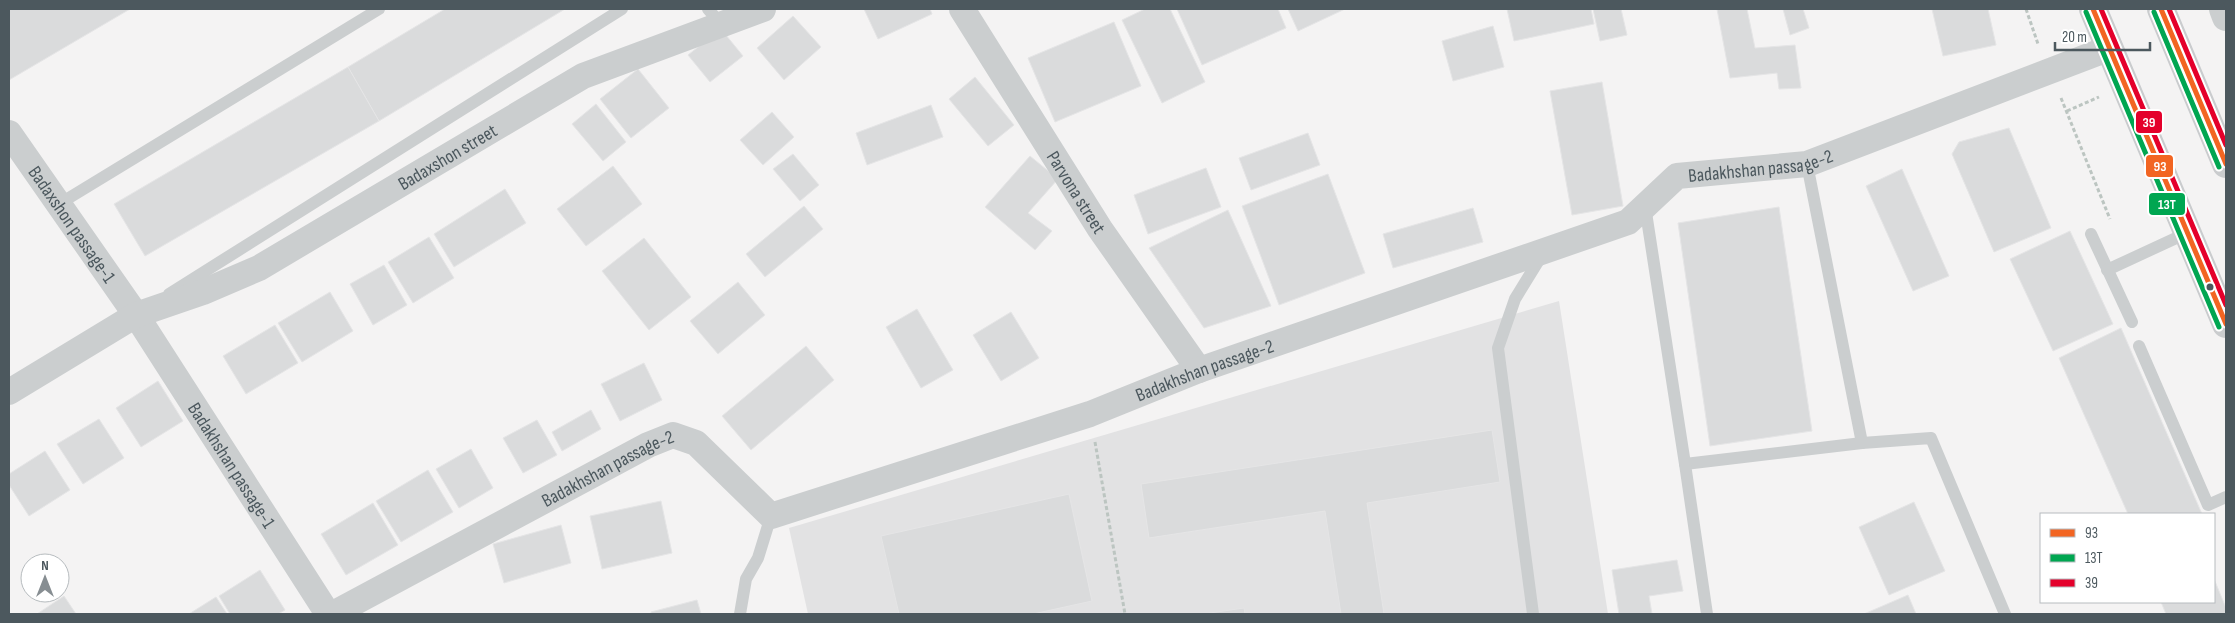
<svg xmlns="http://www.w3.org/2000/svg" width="2235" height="623" font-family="'Sofia Sans Condensed',sans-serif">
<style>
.education{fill:#e2e2e3}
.building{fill:#dadbdc;stroke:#e5e5e6}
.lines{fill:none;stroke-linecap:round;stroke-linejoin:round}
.path{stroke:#bcc5c1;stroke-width:3;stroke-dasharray:4 2.5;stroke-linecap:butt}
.service{stroke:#cbcecf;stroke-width:12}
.minor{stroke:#cbcecf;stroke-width:26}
.tertiary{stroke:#cbcecf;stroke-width:28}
.primary{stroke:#caccce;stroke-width:28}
.bus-1-casing{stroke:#fff;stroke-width:9}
.bus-2-casing{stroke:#fff;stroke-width:9}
.bus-3-casing{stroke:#fff;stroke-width:9}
.bus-1{stroke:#f26522;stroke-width:5}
.bus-2{stroke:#00a651;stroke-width:5}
.bus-3{stroke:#e4002b;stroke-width:5}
.bus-dot{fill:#4c585e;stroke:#fff;stroke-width:2}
.labels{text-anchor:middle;stroke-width:4;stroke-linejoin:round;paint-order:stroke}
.street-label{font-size:19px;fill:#4c585e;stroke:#fff}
.line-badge{stroke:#fff;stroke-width:2}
.badge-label{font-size:14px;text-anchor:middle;font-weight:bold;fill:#fff}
</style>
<rect width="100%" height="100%" fill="#f4f3f3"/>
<polygon class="education" points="1559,301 1608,614 808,614 789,528"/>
<g class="building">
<polygon points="9,9 130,9 9,80"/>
<polygon points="445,9 565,9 379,121 348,67"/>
<polygon points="864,9 930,9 932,14 878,39"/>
<polygon points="1145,9 1170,9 1205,82 1162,103 1122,20"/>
<polygon points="1177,9 1278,9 1286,28 1202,65"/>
<polygon points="1288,9 1345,9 1298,31"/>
<polygon points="1507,9 1591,9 1594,24 1514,41"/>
<polygon points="1593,9 1621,9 1627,35 1600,41"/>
<polygon points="1717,9 1747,9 1755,48 1795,45 1801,88 1779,89 1777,73 1730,78"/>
<polygon points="1783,9 1803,9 1809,28 1790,35"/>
<polygon points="1932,9 1988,9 1996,45 1943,56"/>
<polygon points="793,16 821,47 784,80 757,48"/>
<polygon points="1114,22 1141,86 1055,122 1028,58"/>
<polygon points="1493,26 1504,67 1453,81 1442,41"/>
<polygon points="721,29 743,56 710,82 688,55"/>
<polygon points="348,67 379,121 145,256 114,204"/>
<polygon points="638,69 669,108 631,138 600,99"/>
<polygon points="975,77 1014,125 988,146 949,99"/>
<polygon points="1602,82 1623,206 1572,215 1550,91"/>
<polygon points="596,104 626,142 603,161 572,124"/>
<polygon points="931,105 943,137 867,165 856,133"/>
<polygon points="772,112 794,137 763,165 740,140"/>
<polygon points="2009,128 2051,228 1994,252 1952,154 1959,142"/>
<polygon points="1308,133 1320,165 1251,190 1239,158"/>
<polygon points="793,154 819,185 800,201 773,169"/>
<polygon points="1030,156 1058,179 1028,213 1052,231 1035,250 985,207"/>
<polygon points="613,166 642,204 586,246 557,209"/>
<polygon points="1206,168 1221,207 1148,234 1134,195"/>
<polygon points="1902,169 1949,276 1913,291 1866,186"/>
<polygon points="1328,174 1365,273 1279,305 1242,206"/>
<polygon points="505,189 526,223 454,267 434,234"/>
<polygon points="804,206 823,229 765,277 746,254"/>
<polygon points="1779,207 1812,431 1710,446 1678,223"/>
<polygon points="1473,208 1483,242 1393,268 1383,234"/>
<polygon points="1228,210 1271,306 1204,328 1149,248"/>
<polygon points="2070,231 2113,324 2053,351 2010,259"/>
<polygon points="429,237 454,278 413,303 388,262"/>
<polygon points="644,238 691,297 649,330 602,271"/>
<polygon points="384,265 407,305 373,325 350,284"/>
<polygon points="738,282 765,315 718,354 690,321"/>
<polygon points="330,292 353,331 302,362 278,323"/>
<polygon points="917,309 953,370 921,388 886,327"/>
<polygon points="1011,312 1039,358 1001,381 973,335"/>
<polygon points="275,325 298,363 246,394 223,356"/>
<polygon points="2121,328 2202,514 2128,514 2059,358"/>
<polygon points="806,346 834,380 751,450 722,416"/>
<polygon points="644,363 662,400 620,421 601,384"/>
<polygon points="158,381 183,421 141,447 116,408"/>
<polygon points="591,410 601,429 562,451 552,432"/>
<polygon points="99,419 124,458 83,484 57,444"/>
<polygon points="537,420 557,455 523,473 503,438"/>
<polygon points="1492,430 1500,482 1367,503 1384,614 1341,614 1325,511 1149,538 1141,484"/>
<polygon points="471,449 493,488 459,508 436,469"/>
<polygon points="45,451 70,490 29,516 9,485 9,474"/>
<polygon points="428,470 453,512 401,542 376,501"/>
<polygon points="1069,494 1092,601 1033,614 899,614 881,536"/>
<polygon points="661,501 672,553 602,569 590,516"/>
<polygon points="1914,502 1945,571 1889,595 1859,527"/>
<polygon points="373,503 398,545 346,575 321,534"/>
<polygon points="561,525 571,563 504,583 493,544"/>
<polygon points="1677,560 1683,591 1649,596 1652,614 1619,614 1612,570"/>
<polygon points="260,570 285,610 278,614 230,614 219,596"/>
<polygon points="2214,579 2226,608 2226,614 2166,614 2161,602 2214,602"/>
<polygon points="1908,595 1916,614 1864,614"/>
<polygon points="64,596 76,614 37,614"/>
<polygon points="216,597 227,614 189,614"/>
<polygon points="697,600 701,614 651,614 651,612"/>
<polygon points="1244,608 1245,614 1203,614"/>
</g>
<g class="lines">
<g class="path">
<polyline points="2026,9 2038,44"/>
<polyline points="2061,98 2110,219"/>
<polyline points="2067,111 2099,97"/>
<polyline points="1095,442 1125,614"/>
</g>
<g class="service">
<polyline points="708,9 721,24"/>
<polyline points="1807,164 1862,443"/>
<polyline points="59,204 379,9"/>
<polyline points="1645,206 1685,464 1862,443 1931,438 2005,614"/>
<polyline points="2091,234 2132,322"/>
<polyline points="2107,270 2187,233"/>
<polyline points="169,294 622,9"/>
<polyline points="2139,346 2208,505 2226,497"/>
<polyline points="1685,464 1707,614"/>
<polyline points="740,614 746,579 758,558 771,516"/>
<polyline points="1533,614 1498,348 1515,299 1542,255"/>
</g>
<g class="minor">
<path id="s1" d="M962,9L1100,229L1199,370"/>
<path id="s2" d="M9,133L136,315L328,614"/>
<path id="s3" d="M9,392L136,315L203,292L259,268L583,76L763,9"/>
<path id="s4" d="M333,614L648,445L673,435L696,443L771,516L1090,414L1199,370L1628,222L1677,176L1807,164L2110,48"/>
</g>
<polyline class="tertiary" points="2223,9 2226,17"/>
<g class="primary">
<polyline points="2093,9 2226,324"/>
<polyline points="2161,9 2226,164"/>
</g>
<g class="bus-1-casing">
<g id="bus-1">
<polyline points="2093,9 2226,324"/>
<polyline points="2161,9 2226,164"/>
</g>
</g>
<g class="bus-2-casing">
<g id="bus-2">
<polyline points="2086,12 2219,327"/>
<polyline points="2154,12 2219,167"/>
</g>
</g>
<g class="bus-3-casing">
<g id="bus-3">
<polyline points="2101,9 2226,305"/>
<polyline points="2169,9 2226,145"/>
</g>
</g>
<use href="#bus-1" class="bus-1"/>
<use href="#bus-2" class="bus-2"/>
<use href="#bus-3" class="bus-3"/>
</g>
<circle class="bus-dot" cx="2210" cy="287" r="4.5"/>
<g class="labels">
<g class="street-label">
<text dy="7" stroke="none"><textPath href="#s3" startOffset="499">Badaxshon street</textPath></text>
<text dy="7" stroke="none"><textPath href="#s4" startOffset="1571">Badakhshan passage-2</textPath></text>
<text dy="7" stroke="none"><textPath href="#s1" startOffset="216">Parvona street</textPath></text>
<text dy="7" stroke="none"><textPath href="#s2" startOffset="111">Badaxshon passage-1</textPath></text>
<text dy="7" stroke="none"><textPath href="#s4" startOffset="971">Badakhshan passage-2</textPath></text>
<text dy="7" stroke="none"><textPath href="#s2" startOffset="400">Badakhshan passage-1</textPath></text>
<text dy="7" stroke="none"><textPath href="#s4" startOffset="311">Badakhshan passage-2</textPath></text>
</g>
</g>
<g class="line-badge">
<rect x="2135" y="110" width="28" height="24" rx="5" fill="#e4002b"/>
<rect x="2145" y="154" width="29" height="24" rx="5" fill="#f26522"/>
<rect x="2148" y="192" width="38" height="24" rx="5" fill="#00a651"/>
</g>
<g class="badge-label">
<text x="2149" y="127">39</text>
<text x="2160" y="171">93</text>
<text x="2167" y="209">13Т</text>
</g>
<rect width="2235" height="623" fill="none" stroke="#4c585e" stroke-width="20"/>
<rect x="2040" y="513" width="175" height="90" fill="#ffffff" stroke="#b7bcbf"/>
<rect x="2050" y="529" width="25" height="8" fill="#f26522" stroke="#b7bcbf"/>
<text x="2085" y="538" font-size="15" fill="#4c585e">93</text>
<rect x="2050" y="554" width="25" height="8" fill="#00a651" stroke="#b7bcbf"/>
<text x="2085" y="563" font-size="15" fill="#4c585e">13Т</text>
<rect x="2050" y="579" width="25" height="8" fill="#e4002b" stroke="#b7bcbf"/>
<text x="2085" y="588" font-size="15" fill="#4c585e">39</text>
<g transform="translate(45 578)"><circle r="24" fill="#ffffff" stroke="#b7bcbf"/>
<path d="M0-4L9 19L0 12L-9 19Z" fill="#878e92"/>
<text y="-8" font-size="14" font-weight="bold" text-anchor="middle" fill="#4c585e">N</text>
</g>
<path d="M2055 42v8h95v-8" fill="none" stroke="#4c585e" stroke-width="2.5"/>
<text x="2062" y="42" font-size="15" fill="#4c585e" stroke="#ffffff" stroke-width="4" paint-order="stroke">20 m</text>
</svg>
